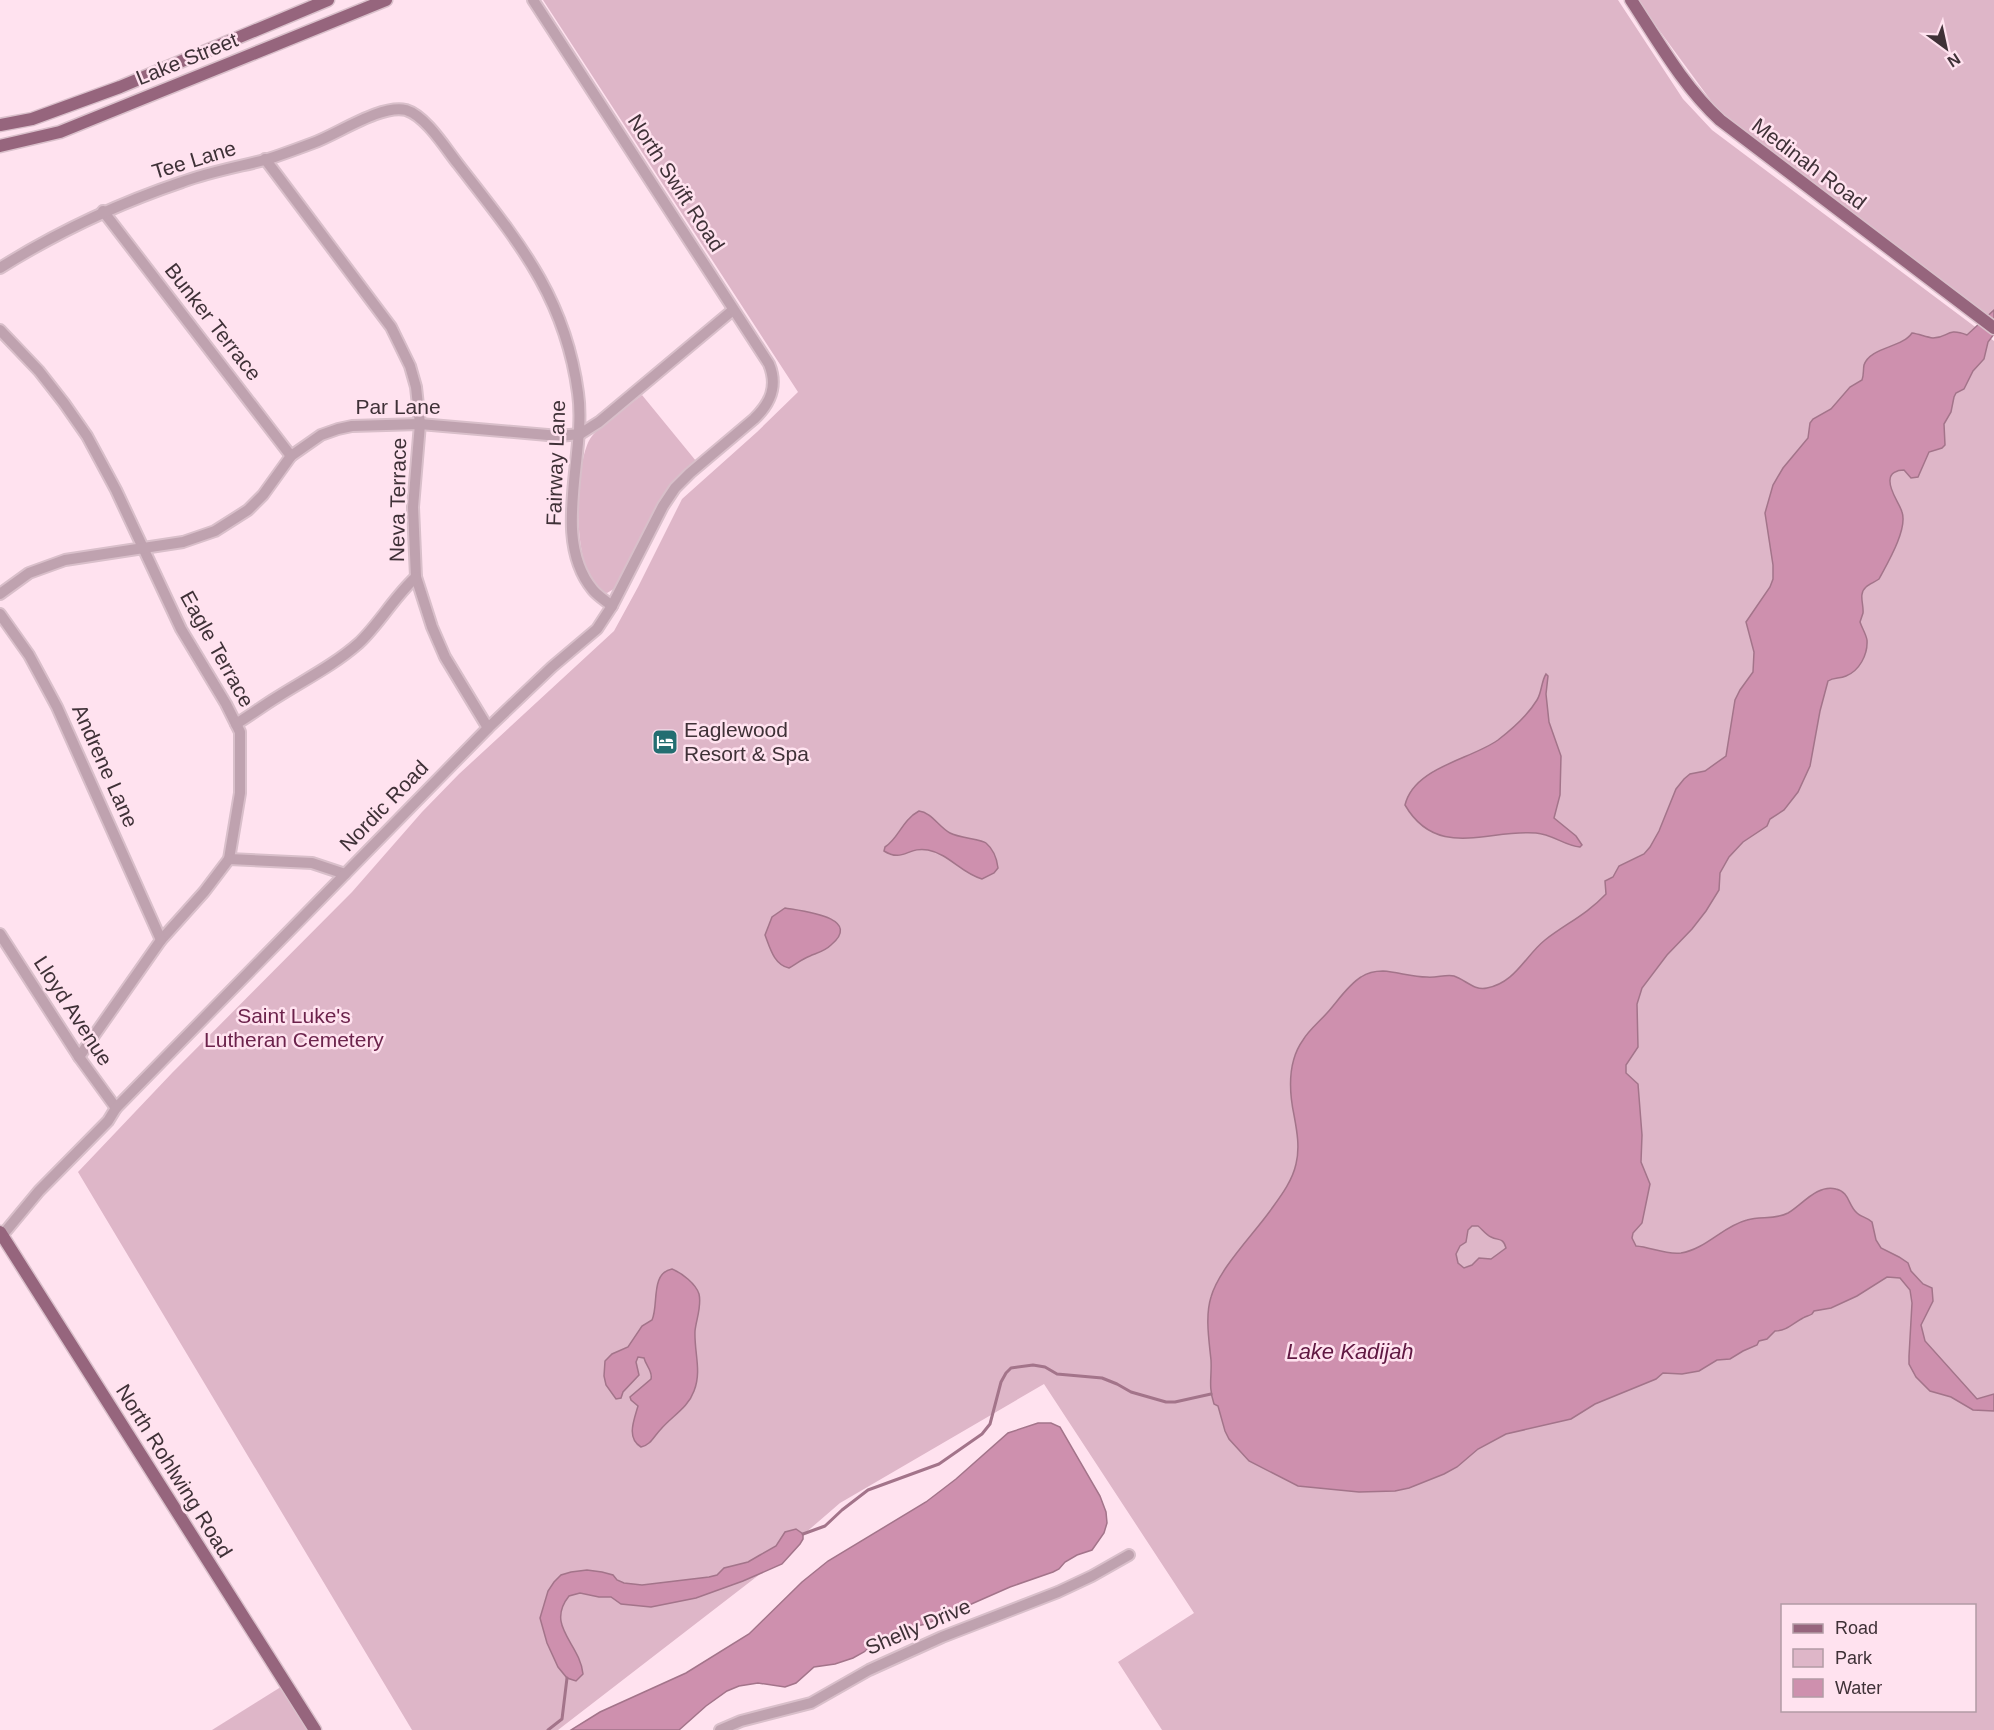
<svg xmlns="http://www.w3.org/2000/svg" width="1994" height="1730" font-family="Arial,sans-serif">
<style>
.green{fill:#deb6c8;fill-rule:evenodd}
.water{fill:#ce90ae;stroke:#a3748a;stroke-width:1.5;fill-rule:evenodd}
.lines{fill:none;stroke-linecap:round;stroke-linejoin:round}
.stream{stroke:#a3748a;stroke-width:3}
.minor-casing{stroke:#d9bfca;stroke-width:14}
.major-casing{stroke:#d9bfca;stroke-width:15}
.minor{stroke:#bfa2af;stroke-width:10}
.major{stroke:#96657d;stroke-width:12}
.labels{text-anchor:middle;stroke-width:5;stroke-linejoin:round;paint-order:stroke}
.street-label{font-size:21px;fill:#3f3137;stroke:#ffe2ef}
.poi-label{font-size:21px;fill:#3f3137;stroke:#ffe2ef;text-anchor:start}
.park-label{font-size:21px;fill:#6c234c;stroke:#ffe2ef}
.water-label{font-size:22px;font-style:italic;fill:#601842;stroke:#ffe2ef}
</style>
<rect width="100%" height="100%" fill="#ffe2ef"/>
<g class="green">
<path d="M543,0H1618L1683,99L1712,130L1994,341V1730H1162L1118,1662L1194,1613L1044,1384L840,1503L796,1541L781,1558L558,1730H412L78,1172L172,1073L352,892L422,812L459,774L614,631L638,587L682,499L757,432L798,392ZM1782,1606H1974V1710H1782Z"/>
<polygon points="1637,0 1994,0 1994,327 1717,109"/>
<path d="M642,395L696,461L673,483L617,587L607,593C570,585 574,465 590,439C599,425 628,406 642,395Z"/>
<polygon points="284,1685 313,1730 212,1730"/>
</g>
<g class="water">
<path d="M1994,310V334L1988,342L1984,359L1973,371L1964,389L1956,393L1954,397L1951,412L1944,424L1945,445L1942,448L1929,452L1918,477L1911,478L1904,470C1897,470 1890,473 1890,480C1889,491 1899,502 1902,512C1908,529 1887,564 1879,579C1875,582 1869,584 1866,587C1858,594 1864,604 1863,613C1863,613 1860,622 1860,622C1862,628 1866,634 1867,640C1868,655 1859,671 1846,676C1839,679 1834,677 1828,681L1820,711L1810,766L1798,792L1784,810L1770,819L1767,826L1743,842L1729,857L1720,873L1719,890L1706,911L1692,929L1667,955L1642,988L1637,1004L1638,1047L1626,1065V1073L1638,1084L1642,1135L1641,1162L1650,1184L1642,1223L1633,1233L1632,1238L1636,1246C1651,1247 1665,1255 1681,1253C1706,1249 1723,1226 1747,1220C1761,1216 1775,1220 1788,1213C1802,1205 1817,1184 1836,1189C1849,1192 1848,1204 1856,1212C1860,1217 1867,1217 1872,1222L1876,1240L1881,1248L1899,1257L1908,1263L1911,1271L1923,1284L1932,1288L1933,1301L1921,1325L1925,1341L1977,1399L1994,1394V1411L1973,1410L1951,1397L1930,1391L1916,1377L1909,1364V1356L1912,1303L1910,1290L1900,1278L1887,1277L1857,1296L1831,1308L1814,1311L1812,1314C1809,1316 1806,1316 1803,1318C1793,1323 1787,1331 1775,1331L1767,1339L1759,1341L1757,1345L1743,1351L1730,1359L1717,1360L1699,1371L1682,1374L1663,1373L1656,1379L1595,1404L1571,1419L1506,1434L1478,1449L1457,1467L1444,1474L1409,1488L1395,1491L1359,1492L1298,1486L1249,1461L1229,1439L1225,1431L1218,1406L1214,1404C1208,1385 1212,1378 1211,1360C1209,1340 1205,1316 1211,1297C1219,1269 1252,1236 1270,1211C1280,1197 1292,1182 1296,1164C1300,1148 1297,1131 1294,1115C1289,1091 1288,1061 1303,1040C1309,1030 1319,1022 1327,1013C1337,1002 1348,985 1361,977C1367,973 1375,971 1383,971C1398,972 1412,977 1427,977C1436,978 1447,974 1454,976C1466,980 1474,991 1487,988C1515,983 1525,956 1545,940C1567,923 1586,915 1606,894L1605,881L1613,877L1619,866L1644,854L1650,847L1659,831L1676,789L1684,779L1690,774L1705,771L1726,756L1735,700L1740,690L1753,672L1754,652L1746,622L1770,587L1773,579V565L1765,513L1773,485L1783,468L1808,438L1810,423L1813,419L1831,409L1850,387L1862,380C1864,375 1863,370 1864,365C1870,347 1902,348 1912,333C1919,334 1926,337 1933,338C1949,338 1946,327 1967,335ZM1472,1226H1478C1482,1229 1486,1235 1491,1237C1499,1241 1503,1237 1506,1248L1491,1259L1479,1258L1472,1265L1464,1268L1458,1263L1456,1254L1460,1246L1466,1242L1468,1230Z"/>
<path d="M1546,674L1548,676L1546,694L1549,722L1561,756L1560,795L1554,818L1576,836L1582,845L1580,847C1565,846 1552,834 1536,833C1488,829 1437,860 1405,805C1414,767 1470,760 1498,740C1511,730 1528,715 1537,700C1542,692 1541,682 1546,674Z"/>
<path d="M919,811C931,812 939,827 950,833C959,838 982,839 986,843C993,849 997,859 998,868L994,873L982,879C961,873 949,854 928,850C908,846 903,863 884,851L885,847C899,838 902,820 919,811Z"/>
<path d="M785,908C801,911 864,917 831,945C825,951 817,953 810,956C802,959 796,964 789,968C774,965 770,948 765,935L772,917Z"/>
<path d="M672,1269C682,1273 696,1284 699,1294C702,1306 696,1320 695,1331C694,1352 702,1371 694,1391C688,1408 672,1416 661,1429C654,1436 651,1445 641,1447C626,1438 634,1420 638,1406L631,1400L630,1397L651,1379C653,1371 646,1366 644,1358L638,1357L636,1362L639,1375L623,1392L621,1398L616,1399L606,1385L604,1376L605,1361L612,1354L628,1347L642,1326L652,1320C659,1305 650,1273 672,1269Z"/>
<polygon points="1038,1423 1051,1423 1060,1427 1100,1496 1106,1512 1107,1523 1104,1533 1092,1550 1077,1555 1065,1562 1059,1569 1053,1572 1010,1587 926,1624 898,1630 878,1640 864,1652 853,1658 835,1664 814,1667 796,1683 785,1687 758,1683 739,1686 727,1691 706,1706 679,1730 571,1730 600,1712 686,1673 749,1634 802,1582 828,1561 926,1502 956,1479 1008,1433"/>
<path d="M796,1529L803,1534V1539L800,1544L782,1564L743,1581L696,1598L651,1607L621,1604L611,1597H599L580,1593L569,1596C545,1626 580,1643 583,1674L576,1681L567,1678L558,1667L547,1643L540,1618L548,1591L554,1582L561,1575L571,1572L587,1570L602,1572L613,1575L617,1580L624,1583L642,1585L709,1577L717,1575L724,1568L748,1562L760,1555L776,1546L785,1532Z"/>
</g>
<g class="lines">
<g class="stream">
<polyline points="803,1534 825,1526 842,1510 868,1490 939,1464 982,1434 990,1424 1001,1382 1006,1373 1011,1368 1033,1365 1045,1367 1057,1374 1102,1378 1117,1384 1131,1392 1166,1402 1175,1402 1211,1394"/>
<polyline points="548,1730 562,1719 567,1678"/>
</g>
<g class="minor-casing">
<g id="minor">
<polyline points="265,159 391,327 410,366 416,387 420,424 413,507 416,577 432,627 445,657 488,728"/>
<polyline points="103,211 291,456"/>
<path d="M0,268C59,231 117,204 182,182C209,172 237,167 265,160C281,155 297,149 313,143C338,134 381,104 406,110C426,116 446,149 458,164C516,239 565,295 578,393C587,454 550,538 593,590C598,596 606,601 612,606"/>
<polyline points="0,330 39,371 64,403 87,436 116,490 181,629 226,704 240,732 240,793 229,859 204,892 161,940 79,1057"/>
<polyline points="0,594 29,573 65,560 183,542 215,531 248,510 263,495 291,456 321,435 338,429 352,426 420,424 559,436 580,434 599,422 733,310"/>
<polyline points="0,614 29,655 57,707 161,940"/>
<path d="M236,724C251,715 264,705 279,696C306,679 334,665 359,643C380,623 394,597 416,577"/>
<polyline points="229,859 312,863 345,874"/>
<polyline points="0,934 79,1057 116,1108"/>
<path d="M0,1238L39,1191L108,1121L116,1108L488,728L552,667L597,629L612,606L663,506L675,488L690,473L754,419C771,403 778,386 769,364L533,0"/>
<polyline points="720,1730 741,1721 811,1703 869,1670 942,1637 1058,1592 1092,1576 1129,1555"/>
</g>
</g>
<g class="major-casing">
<g id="major">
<path d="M1631,0C1658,41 1683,86 1720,120L1994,328"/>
<polyline points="0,125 32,119 120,87 328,0"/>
<polyline points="0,146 60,132 386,0"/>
<polyline points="0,1232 315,1730"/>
</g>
</g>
<use href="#minor" class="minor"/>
<use href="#major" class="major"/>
</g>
<defs>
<g id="hotel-square" transform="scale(1.35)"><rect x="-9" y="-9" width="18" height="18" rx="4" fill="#236e71" stroke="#ffe2ef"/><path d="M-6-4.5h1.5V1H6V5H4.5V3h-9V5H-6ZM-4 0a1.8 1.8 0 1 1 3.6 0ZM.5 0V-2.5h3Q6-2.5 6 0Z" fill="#fff"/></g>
</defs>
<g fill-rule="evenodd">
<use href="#hotel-square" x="665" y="742"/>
</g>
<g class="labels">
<g class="street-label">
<text transform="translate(187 59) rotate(-22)" y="7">Lake Street</text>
<text transform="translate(194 160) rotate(-17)" y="7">Tee Lane</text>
<text transform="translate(1809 164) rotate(37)" y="7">Medinah Road</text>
<text transform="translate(676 183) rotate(57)" y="7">North Swift Road</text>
<text transform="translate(213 322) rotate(52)" y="7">Bunker Terrace</text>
<text x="398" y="414">Par Lane</text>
<text transform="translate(556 463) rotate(-88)" y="7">Fairway Lane</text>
<text transform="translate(398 500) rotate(-89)" y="7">Neva Terrace</text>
<text transform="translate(217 649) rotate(61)" y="7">Eagle Terrace</text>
<text transform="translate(105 766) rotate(66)" y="7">Andrene Lane</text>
<text transform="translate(384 806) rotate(-46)" y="7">Nordic Road</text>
<text transform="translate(73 1011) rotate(57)" y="7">Lloyd Avenue</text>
<text transform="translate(174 1471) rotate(58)" y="7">North Rohlwing Road</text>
<text transform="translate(918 1627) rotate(-23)" y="7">Shelly Drive</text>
</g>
<g class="poi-label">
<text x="684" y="737">Eaglewood<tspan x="684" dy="24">Resort &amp; Spa</tspan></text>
</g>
<g class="park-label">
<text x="294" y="1023">Saint Luke's<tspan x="294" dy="24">Lutheran Cemetery</tspan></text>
</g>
<g class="water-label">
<text x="1350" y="1359">Lake Kadijah</text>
</g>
</g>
<rect x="1781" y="1604" width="195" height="108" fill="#ffe2ef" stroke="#b29ba5" stroke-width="1.5"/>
<rect x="1793" y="1624" width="30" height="9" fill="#96657d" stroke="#b29ba5" stroke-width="1.5"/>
<text x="1835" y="1634" font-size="18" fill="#3f3137">Road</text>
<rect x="1793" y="1649" width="30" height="18" fill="#deb6c8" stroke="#b29ba5" stroke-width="1.5"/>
<text x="1835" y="1664" font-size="18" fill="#3f3137">Park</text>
<rect x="1793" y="1679" width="30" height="18" fill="#ce90ae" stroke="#b29ba5" stroke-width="1.5"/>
<text x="1835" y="1694" font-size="18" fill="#3f3137">Water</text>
<g transform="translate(1946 48) rotate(147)" stroke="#ffe2ef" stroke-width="4.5" paint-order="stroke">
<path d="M0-4.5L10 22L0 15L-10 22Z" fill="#3f3137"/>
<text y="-9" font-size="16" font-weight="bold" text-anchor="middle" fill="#3f3137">N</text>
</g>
</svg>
